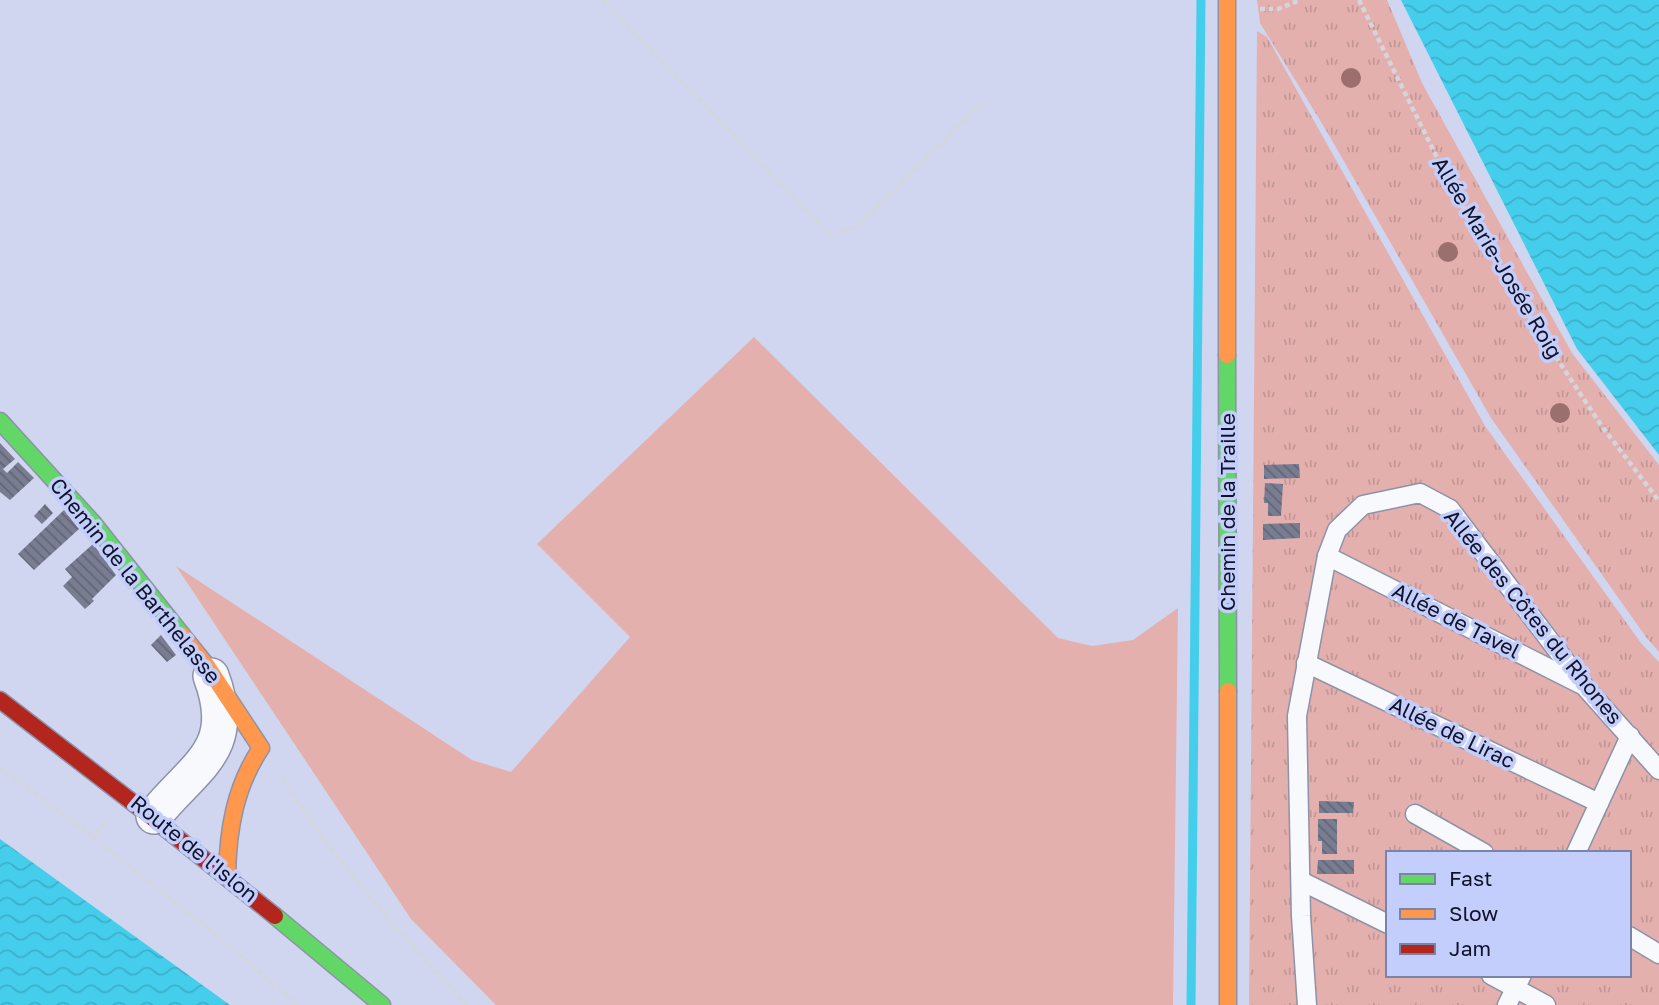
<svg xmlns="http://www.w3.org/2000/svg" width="1659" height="1005" font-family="'Golos Text',sans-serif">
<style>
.grass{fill:#e4b0ae}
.park{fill:url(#park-tufts);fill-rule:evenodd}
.water{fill:url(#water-waves)}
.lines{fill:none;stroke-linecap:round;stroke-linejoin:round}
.stream{stroke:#45ceec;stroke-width:9}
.building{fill:url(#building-back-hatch)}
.lane-casing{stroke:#8e92a8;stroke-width:21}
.street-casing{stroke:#8e92a8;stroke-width:38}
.fast-casing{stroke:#8e92a8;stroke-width:19}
.slow-casing{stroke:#8e92a8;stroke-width:19}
.jam-casing{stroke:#8e92a8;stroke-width:19}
.path{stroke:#d4d6de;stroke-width:4.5;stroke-dasharray:5 3.5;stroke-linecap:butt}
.lane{stroke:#f8f9fd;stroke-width:18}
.street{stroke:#f8f9fd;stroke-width:35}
.fast{stroke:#63d668;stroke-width:16}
.slow{stroke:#ff974d;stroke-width:16}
.jam{stroke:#b3261e;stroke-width:16}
.tree{fill:#9a6f6e}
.labels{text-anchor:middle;stroke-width:7;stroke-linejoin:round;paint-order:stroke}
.street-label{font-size:21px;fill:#101327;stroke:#c3cefc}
</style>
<defs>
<pattern id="park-tufts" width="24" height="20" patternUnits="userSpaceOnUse" patternTransform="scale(1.75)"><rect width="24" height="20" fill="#e4b0ae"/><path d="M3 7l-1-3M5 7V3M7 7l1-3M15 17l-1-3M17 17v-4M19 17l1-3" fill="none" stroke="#c39696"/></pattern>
<pattern id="water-waves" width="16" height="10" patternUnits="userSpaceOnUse" patternTransform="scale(1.75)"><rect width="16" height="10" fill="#45ceec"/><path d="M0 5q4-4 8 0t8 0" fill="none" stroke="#3bb0ca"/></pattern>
<pattern id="building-back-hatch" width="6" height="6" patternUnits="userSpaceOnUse" patternTransform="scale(1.75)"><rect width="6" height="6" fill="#797d91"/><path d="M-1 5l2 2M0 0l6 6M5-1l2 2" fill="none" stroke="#626576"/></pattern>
</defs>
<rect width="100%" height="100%" fill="#d0d6ef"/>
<polygon class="grass" points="754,337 1058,638 1092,646 1133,640 1178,608 1173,1005 496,1005 411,919 176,566 472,760 511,772 630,637 537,544"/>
<g class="park">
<polygon points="1257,0 1387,0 1423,85 1572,353 1659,465 1659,652 1646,637 1491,418 1326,130 1260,23"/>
<path d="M1257,31L1267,37L1485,426L1641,643L1659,662V1005H1249ZM1388,853H1629V975H1388Z"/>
</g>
<g class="water">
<polygon points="1401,0 1659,0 1659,455 1577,349"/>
<polygon points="0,839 230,1005 0,1005"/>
</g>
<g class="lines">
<polyline class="stream" points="1191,1005 1201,0"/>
</g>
<g class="building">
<polygon points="0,443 15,459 3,469 7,473 18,462 34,478 10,500 0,492"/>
<polygon points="1299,464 1300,478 1264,479 1264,465"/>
<polygon points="1265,483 1283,484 1281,516 1268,516 1268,503 1264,503"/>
<polygon points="45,504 53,513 42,524 34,516"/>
<polygon points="64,510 79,529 34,570 18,554"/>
<polygon points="1300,523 1300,538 1263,540 1263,524"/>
<polygon points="93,544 116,575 92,599 94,601 85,609 63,586 72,577 65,569"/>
<polygon points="161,635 176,655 167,662 151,645"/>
<polygon points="1319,801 1354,802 1353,813 1319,813"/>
<polygon points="1318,819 1337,819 1337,854 1322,854 1322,841 1318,841"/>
<polygon points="1318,860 1354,860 1354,874 1317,874"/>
</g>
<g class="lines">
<g class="lane-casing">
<g id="lane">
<polyline points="1327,556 1580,684"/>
<polyline points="1306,663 1599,803"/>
<polyline points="1415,814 1484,853"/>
<polyline points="1576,853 1630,736"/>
<polyline points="1301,881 1388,924"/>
<polyline points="1629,936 1659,954"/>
<polyline points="1491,975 1546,1005"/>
<polyline points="1307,1005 1301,916 1297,716 1327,556 1337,530 1363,505 1420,493 1450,509 1585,687 1659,770"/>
<polyline points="1507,1005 1522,975"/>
</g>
</g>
<g class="street-casing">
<path id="street" d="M154,816C195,765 239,750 211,676"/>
</g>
<g class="fast-casing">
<g id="fast">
<polyline points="1227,355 1228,691"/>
<polyline points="0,421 93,523 182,635"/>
<polyline points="275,916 382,1005"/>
</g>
</g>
<g class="slow-casing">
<g id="slow">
<polyline points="1227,0 1227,355"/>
<path d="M182,635L207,666L261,748C235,787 228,829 227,875"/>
<polyline points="1228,691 1228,1005"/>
</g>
</g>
<g class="jam-casing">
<polyline id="jam" points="0,700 145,812 275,916"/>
</g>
<g class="path">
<polyline points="603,0 830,235 857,227 982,103"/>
<polyline points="1359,0 1454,192 1519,301 1601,425 1659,501"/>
<polyline points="1260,9 1278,9 1300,0"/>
<polyline points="0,767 94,838"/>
<polyline points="282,778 322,837 378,907 466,1005"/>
<polyline points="105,823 94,838 212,931 298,1005"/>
</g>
<use href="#lane" class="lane"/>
<use href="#street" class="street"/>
<use href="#fast" class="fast"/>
<use href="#slow" class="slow"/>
<use href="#jam" class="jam"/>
</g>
<g class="tree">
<circle cx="1351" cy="78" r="10"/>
<circle cx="1448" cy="252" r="10"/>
<circle cx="1560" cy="413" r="10"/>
</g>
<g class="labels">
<g class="street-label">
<text transform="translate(1497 258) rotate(59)" y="7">Allée Marie-Josée Roig</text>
<text transform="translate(1228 512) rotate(-90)" y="7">Chemin de la Traille</text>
<text transform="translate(135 581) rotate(51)" y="7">Chemin de la Barthelasse</text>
<text transform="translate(1533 617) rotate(51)" y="7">Allée des Côtes du Rhones</text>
<text transform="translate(1456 621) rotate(27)" y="7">Allée de Tavel</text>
<text transform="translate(1452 733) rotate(26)" y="7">Allée de Lirac</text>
<text transform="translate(194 849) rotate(39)" y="7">Route de l'Islon</text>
</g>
</g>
<rect x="1386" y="851" width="245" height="126" fill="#c3cefc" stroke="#7b83a7" stroke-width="2"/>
<rect x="1400" y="874" width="35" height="10" fill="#63d668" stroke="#7b83a7" stroke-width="2"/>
<text x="1449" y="886" font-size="21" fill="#101327">Fast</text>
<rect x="1400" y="909" width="35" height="10" fill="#ff974d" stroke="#7b83a7" stroke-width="2"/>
<text x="1449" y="921" font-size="21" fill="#101327">Slow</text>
<rect x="1400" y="944" width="35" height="10" fill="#b3261e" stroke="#7b83a7" stroke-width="2"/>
<text x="1449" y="956" font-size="21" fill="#101327">Jam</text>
</svg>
